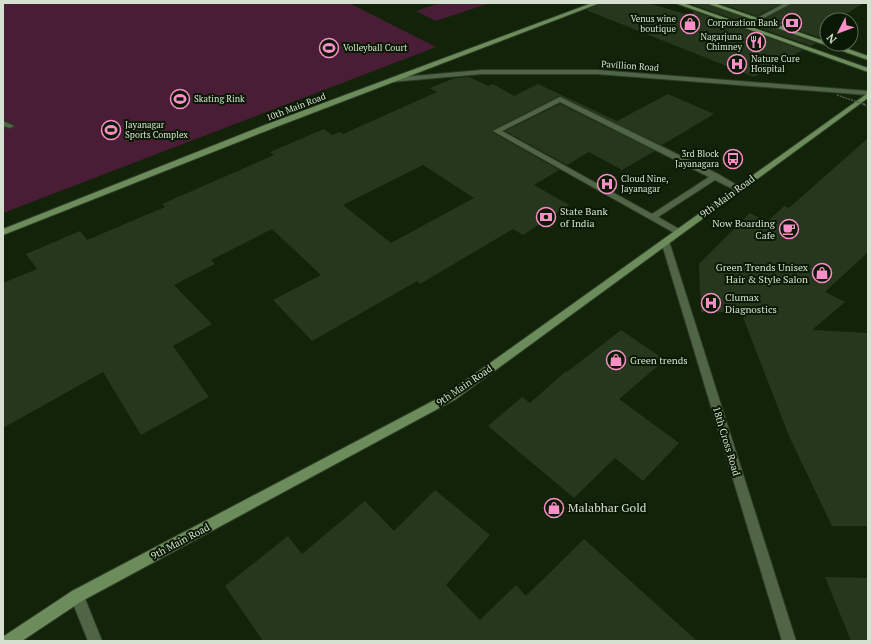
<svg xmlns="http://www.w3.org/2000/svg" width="871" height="644" font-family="'PT Serif',serif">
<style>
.green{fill:#481d35}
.building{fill:#27371d;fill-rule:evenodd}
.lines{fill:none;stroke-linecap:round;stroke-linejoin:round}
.service-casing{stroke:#2e3d26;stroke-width:2}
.minor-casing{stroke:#2e3d26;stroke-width:2}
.secondary-casing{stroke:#2e3d26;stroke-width:2}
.service{fill:#506446;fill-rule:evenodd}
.minor{fill:#506446;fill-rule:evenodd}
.secondary{fill:#6c8d5b;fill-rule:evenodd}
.path-bridge-far1{stroke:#515f49;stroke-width:1.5;stroke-dasharray:2 1;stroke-linecap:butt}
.path-bridge{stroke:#515f49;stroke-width:2;stroke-dasharray:2.5 1.5;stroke-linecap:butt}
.labels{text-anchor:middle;stroke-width:4;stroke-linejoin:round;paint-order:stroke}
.far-poi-label{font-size:9px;fill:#d6e0d0;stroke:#0a1903;text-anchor:start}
.far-street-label{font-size:9px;fill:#d6e0d0;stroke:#0a1903}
.street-label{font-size:10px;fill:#d6e0d0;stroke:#0a1903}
.poi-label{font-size:10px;fill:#d6e0d0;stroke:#0a1903;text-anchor:start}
.near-poi-label{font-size:12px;fill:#d6e0d0;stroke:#0a1903;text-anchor:start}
</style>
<rect width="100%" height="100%" fill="#13230a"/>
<g class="green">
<polygon points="3,3 349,3 436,47 3,213"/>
<polygon points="440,3 484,3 487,4 436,21 416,11"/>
</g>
<g class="building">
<polygon points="601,3 648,3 692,16 693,11 803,50 754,77 586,10"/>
<polygon points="694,3 705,3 816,43 811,46 694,5"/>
<polygon points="719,3 782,3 757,16"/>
<polygon points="793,3 864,3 839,18 846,20 827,20 827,38 824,39 765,19"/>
<path d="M469,77L488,86L493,84L514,96L538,84L617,121L668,94L714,114L662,145L559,96L492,130V132L559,170L534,185L569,205L523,235L513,229L420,284L417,281L312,341L273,300L321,275L272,229L211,260L215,264L174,285L212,324L173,346L209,397L141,435L103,372L3,428V283L37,269L26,254L80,231L87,240L165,207L162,204L274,155L270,152L324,129L332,135L340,132L343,134L437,92L430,88L455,78ZM423,165L474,198L391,243L343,205Z"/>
<polygon points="560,104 655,151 622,170 589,152 567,165 505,131"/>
<polygon points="868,138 868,252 825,292 845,302 812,330 868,333 868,526 832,526 789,436 741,312 701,312 699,264 750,213 767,222 784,206 789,208"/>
<polygon points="621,330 665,360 619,399 679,443 643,481 615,458 574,498 488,426 522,397 530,403 566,371 567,372"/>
<polygon points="435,490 490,535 446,585 480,620 516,585 526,596 584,539 697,641 263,641 225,586 288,536 302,554 365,501 394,531"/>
<polygon points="825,577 868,578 868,641 851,641"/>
</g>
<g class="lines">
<g class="service-casing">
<g id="service">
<path d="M560,97L718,174L742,188L738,190H735L715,180L658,217L681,230L682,232L678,235L493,131ZM560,102L709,177L652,214L502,131Z"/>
<polygon points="3,121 14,126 10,128 3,126"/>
</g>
</g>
<g class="minor-casing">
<g id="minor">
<polygon points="785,3 792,3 760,20 755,19"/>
<polygon points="482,70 597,70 868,91 868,95 597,74 482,74 391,82 388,80 391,78"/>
<polygon points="665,238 669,241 796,641 782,641 661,241"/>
<polygon points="77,589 82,591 102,641 88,641 70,596 72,591"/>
</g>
</g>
<g class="secondary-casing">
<g id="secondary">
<polygon points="592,3 600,3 276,127 3,235 3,229 270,123"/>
<polygon points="675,3 683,3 868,68 868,72"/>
<polygon points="706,3 714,3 827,42 827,44 834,44 868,56 868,60"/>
<polygon points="868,93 868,98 456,399 82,601 22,641 3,641 4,636 72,591 448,393"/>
</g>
</g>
<use href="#service" class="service"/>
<use href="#minor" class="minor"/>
<use href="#secondary" class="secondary"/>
<polyline class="path-bridge-far1" points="837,95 866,105"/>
<polyline class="path-bridge" points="863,104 868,106"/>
</g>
<defs>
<g id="bank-ring" transform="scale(1)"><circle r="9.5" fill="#0a1903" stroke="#f98fc9" stroke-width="1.5"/><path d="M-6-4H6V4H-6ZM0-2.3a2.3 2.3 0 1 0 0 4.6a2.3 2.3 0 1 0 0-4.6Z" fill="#f98fc9"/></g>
<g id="shop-ring" transform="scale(1)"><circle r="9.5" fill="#0a1903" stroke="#f98fc9" stroke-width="1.5"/><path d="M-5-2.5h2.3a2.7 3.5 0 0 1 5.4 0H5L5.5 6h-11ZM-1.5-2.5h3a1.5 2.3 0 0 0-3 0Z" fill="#f98fc9"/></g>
<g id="restaurant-ring" transform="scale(1)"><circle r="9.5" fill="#0a1903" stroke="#f98fc9" stroke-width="1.5"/><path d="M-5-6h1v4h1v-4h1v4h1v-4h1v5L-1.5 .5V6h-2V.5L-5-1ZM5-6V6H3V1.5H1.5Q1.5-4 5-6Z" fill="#f98fc9"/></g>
<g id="stadium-ring" transform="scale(1)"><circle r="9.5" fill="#0a1903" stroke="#f98fc9" stroke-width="1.5"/><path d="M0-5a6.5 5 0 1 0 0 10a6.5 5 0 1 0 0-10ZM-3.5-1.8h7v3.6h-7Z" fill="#f98fc9"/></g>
<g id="hospital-ring" transform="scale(1)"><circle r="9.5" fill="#0a1903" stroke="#f98fc9" stroke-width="1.5"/><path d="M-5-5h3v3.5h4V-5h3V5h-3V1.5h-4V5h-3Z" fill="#f98fc9"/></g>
<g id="bus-ring" transform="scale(1)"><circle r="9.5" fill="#0a1903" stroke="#f98fc9" stroke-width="1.5"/><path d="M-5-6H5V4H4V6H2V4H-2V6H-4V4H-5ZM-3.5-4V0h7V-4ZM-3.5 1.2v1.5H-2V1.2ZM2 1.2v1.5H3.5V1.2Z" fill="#f98fc9"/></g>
<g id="cafe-ring" transform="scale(1)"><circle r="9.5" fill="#0a1903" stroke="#f98fc9" stroke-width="1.5"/><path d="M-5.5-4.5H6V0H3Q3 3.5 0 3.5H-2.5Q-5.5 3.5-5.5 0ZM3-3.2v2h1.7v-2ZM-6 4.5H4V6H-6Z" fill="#f98fc9"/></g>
</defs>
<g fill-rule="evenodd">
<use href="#bank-ring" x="792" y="23"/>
<use href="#shop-ring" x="690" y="24"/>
<use href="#restaurant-ring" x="756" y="42"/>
<use href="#stadium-ring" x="329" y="48"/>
<use href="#hospital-ring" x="737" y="64"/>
<use href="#stadium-ring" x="180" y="99"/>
<use href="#stadium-ring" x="111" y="130"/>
<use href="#bus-ring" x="733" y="159"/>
<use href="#hospital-ring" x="607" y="184"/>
<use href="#bank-ring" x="546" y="217"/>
<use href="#cafe-ring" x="789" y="229"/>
<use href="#shop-ring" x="822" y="273"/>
<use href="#hospital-ring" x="711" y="303"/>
<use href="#shop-ring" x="616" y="360"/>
<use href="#shop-ring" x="554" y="508"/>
</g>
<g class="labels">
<g class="far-poi-label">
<text x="676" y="22" text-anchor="end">Venus wine<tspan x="676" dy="10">boutique</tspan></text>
<text x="778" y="26" text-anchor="end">Corporation Bank</text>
<text x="742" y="40" text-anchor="end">Nagarjuna<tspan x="742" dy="10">Chimney</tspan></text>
<text x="343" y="51">Volleyball Court</text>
<text x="751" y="62">Nature Cure<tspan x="751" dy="10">Hospital</tspan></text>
<text x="194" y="102">Skating Rink</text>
<text x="125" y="128">Jayanagar<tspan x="125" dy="10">Sports Complex</tspan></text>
<text x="719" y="157" text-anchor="end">3rd Block<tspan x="719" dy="10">Jayanagara</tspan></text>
<text x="621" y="182">Cloud Nine,<tspan x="621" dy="10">Jayanagar</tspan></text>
</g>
<g class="far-street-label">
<text transform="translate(630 66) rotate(4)" y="3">Pavillion Road</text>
<text transform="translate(296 107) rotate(-21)" y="3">10th Main Road</text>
</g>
<g class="street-label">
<text transform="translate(727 196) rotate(-36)" y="4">9th Main Road</text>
<text transform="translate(464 385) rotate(-34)" y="4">9th Main Road</text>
<text transform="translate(727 441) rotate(73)" y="4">18th Cross Road</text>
<text transform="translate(180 541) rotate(-28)" y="4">9th Main Road</text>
</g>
<g class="poi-label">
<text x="560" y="215">State Bank<tspan x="560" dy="12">of India</tspan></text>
<text x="775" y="227" text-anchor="end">Now Boarding<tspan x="775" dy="12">Cafe</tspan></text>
<text x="808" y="271" text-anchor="end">Green Trends Unisex<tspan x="808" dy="12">Hair &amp; Style Salon</tspan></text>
<text x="725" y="301">Clumax<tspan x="725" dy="12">Diagnostics</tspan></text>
<text x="630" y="364">Green trends</text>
</g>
<g class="near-poi-label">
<text x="568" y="512">Malabhar Gold</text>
</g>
</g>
<rect width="871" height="644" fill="none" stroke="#d6e0d0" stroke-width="8"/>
<g transform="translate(839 32) rotate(228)"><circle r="19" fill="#0a1903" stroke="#5c6955"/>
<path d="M0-3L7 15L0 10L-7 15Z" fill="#f98fc9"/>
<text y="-6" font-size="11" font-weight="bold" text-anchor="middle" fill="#d6e0d0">N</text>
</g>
</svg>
